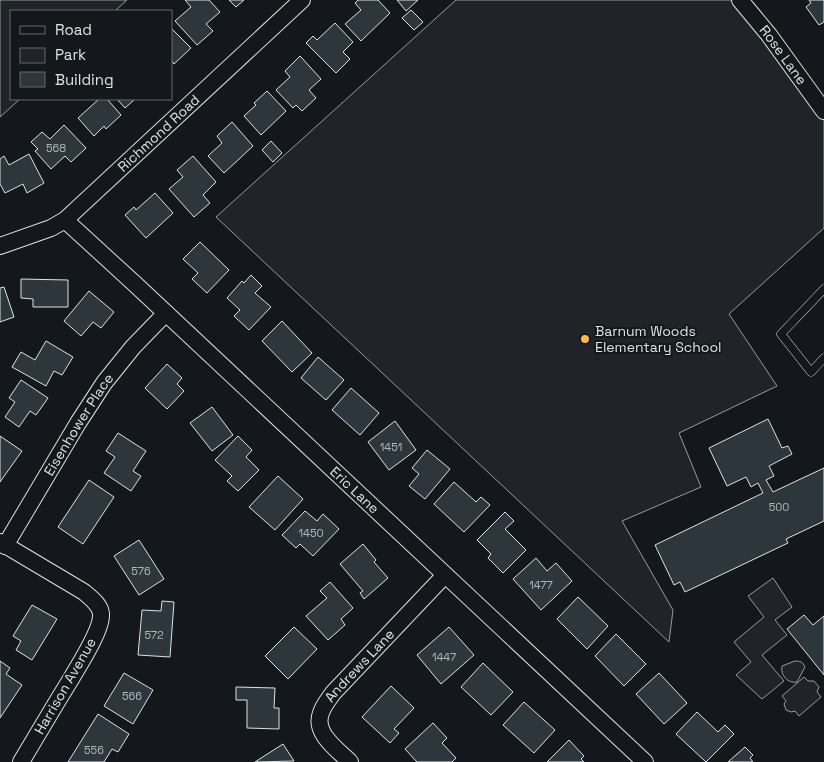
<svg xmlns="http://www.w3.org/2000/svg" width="824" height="762" font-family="'Space Grotesk',sans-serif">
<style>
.green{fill:#202428;stroke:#939e99}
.building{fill:#2c363c;stroke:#d8e6dc}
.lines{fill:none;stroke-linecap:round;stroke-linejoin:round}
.service-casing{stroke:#d8e6dc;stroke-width:9}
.minor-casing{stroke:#d8e6dc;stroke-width:18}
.service{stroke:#14181c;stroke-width:8}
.minor{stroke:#14181c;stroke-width:16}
.poi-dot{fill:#ffb74d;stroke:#14181c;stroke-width:2}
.labels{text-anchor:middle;stroke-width:4;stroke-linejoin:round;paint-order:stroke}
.number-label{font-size:11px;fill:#adbab4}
.street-label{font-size:14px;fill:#d8e6dc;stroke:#14181c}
.poi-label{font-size:14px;fill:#d8e6dc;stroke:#14181c;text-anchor:start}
</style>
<rect width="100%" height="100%" fill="#14181c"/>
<g class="green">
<polygon points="0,0 127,0 115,11 11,11 11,99 20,99 0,117"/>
<polygon points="456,0 740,0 824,111 824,228 729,314 777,386 679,433 701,487 622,521 673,610 669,642 216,217"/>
<polygon points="773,578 792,607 775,620 787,635 762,655 784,681 762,699 736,675 751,662 734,642 764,617 748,596"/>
<path d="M795,661C800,661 803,662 805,667L797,682C788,684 780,675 782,666Z"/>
<polygon points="804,677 808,681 814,681 819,687 817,692 821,697 799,716 795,711 791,712 786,710 784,704 786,701 782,696"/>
</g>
<g class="building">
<polygon points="185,0 209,0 220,12 206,24 213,31 197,45 175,21 191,7"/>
<polygon points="229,0 244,0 236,7"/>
<polygon points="358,0 378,0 390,13 361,41 345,24 361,10 355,3"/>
<polygon points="397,0 418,0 406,11"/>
<polygon points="809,0 824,0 824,22 819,25 806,7 811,3"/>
<polygon points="411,10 423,22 414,30 402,18"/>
<polygon points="335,23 353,42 343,52 350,59 336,73 306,43 313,36 317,40"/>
<polygon points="172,29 191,48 174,64 172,61 171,62 171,30"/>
<polygon points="300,56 321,79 309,90 316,98 302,111 296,105 293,108 276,90 290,77 285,71"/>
<polygon points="267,91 286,111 261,135 244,116 256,105 254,103"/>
<polygon points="99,99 107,99 121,115 106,129 104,126 94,136 78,118"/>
<polygon points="117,99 135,99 125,108"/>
<polygon points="232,122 253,146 224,173 208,156 222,143 217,136"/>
<polygon points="64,125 86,148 71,162 65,156 51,169 35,151 38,149 31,142 42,132 50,139"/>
<polygon points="271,141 282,153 273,162 262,150"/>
<polygon points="29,154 44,183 27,193 23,184 5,193 0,184 0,159 4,156 9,165"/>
<polygon points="193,156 216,182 203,195 210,203 194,217 169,189 183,177 177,170"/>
<polygon points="155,193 173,213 146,238 125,215 134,207 136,210"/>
<polygon points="200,242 229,270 207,293 192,279 198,273 183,259"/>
<polygon points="251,275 262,286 255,293 271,307 249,330 234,316 240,310 227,298 242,281 244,283"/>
<polygon points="21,279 68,280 68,307 33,307 33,299 21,298"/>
<polygon points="4,287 14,317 0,322 0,288"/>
<polygon points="89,291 114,312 101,328 93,322 81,336 64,321"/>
<polygon points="282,321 312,353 292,372 262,341"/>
<polygon points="46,341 73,357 62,375 54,371 46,386 12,367 21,352 35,360"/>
<polygon points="318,357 344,380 326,400 301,378"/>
<polygon points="167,364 182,378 177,384 184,391 167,409 145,388"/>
<polygon points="21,380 48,398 36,415 30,411 19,427 5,417 15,402 9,398"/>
<polygon points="351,388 379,413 360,435 332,410"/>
<polygon points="212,407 233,435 212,451 190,423"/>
<polygon points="768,419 782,448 788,446 792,454 769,466 774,476 766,480 773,492 824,468 824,521 786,539 788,543 685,592 680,582 674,585 655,545 763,493 758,483 751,487 746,477 727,486 709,448"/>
<polygon points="395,421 416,450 389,470 368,442"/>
<polygon points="118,433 146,451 133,471 141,476 131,491 104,473 115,457 106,451"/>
<polygon points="0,436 22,451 0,482"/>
<polygon points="238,436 252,450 246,457 259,470 238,491 227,481 232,476 215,460"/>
<polygon points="427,450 450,469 425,499 409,486 419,474 412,468"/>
<polygon points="278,476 303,499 275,530 249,507"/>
<polygon points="89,480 114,497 83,544 58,527"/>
<polygon points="454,482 476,502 481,497 490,505 464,532 434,504"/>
<polygon points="305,511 317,521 323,514 339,529 313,556 300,544 296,548 282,535"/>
<polygon points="505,512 514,521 505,529 526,550 503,573 488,558 491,554 477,540"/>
<polygon points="139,540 164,579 139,595 114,556"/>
<polygon points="363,544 376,560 374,562 388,578 364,599 360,593 363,591 340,564"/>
<polygon points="536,558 547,571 556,563 572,581 541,610 513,579"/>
<polygon points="330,582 353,608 341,619 345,625 328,640 306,616 327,598 320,591"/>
<polygon points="578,597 608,626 587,649 557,619"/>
<polygon points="162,601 174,602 170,657 138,655 142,610 161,611"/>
<polygon points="32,605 57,619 32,660 16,650 21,641 13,636"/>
<polygon points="804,615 813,625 824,616 824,675 787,629"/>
<polygon points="294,627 317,649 288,679 265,656"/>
<polygon points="449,627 474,655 441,684 417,655"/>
<polygon points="616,634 646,664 624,686 595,656"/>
<polygon points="0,661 10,668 6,674 22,685 0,718"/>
<polygon points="483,663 513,692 491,715 461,687"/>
<polygon points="124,673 153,690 133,724 104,706"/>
<polygon points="659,673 687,703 664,724 636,694"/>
<polygon points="391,686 414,708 394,729 399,733 390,743 362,717"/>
<polygon points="236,687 275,688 274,708 279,708 279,729 247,728 247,700 236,700"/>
<polygon points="524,702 555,730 534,753 503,725"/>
<polygon points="697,712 718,732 725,725 734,734 706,762 676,734"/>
<polygon points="98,714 129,734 118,752 112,749 104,762 68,762"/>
<polygon points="433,723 447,738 442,743 456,758 452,762 417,762 405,749"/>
<polygon points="569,740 584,756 581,759 584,762 547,762"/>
<polygon points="283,744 294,761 255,762"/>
<polygon points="745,747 753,755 750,758 753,762 728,762"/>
</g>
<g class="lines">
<g class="service-casing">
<polyline id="service" points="824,289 781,334 811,372 824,358"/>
</g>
<g class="minor-casing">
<g id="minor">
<path id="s1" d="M740,0L769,35L824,111"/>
<path id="s2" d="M65,220L136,285L645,762"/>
<path id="s3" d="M0,246L51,228L65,220L302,0"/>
<path d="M0,542L84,592C91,598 102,606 101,616C101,631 79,665 71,679C54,706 38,734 21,762"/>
<path id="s4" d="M5,546L78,423L104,383L133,347L166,313"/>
<path id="s5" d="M350,762C338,750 313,733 321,713C323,706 329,699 333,693L445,575"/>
</g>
</g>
<use href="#service" class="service"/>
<use href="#minor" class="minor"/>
</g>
<circle class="poi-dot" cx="585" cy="339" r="5"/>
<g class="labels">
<g class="number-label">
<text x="56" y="152">568</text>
<text x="391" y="451">1451</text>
<text x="779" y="511">500</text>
<text x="311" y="537">1450</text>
<text x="141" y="575">576</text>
<text x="541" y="589">1477</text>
<text x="154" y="639">572</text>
<text x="444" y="661">1447</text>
<text x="132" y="700">566</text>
<text x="94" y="754">556</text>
</g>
<g class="street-label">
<text dy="5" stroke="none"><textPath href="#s1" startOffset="70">Rose Lane</textPath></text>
<text dy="5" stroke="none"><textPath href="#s3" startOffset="198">Richmond Road</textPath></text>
<text dy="5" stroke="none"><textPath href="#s4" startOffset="142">Eisenhower Place</textPath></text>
<text dy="5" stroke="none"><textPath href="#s2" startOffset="396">Eric Lane</textPath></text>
<text dy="5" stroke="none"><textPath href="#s5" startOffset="122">Andrews Lane</textPath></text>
<text transform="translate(65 686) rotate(-60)" y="5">Harrison Avenue</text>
</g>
<g class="poi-label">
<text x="595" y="336">Barnum Woods<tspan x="595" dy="16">Elementary School</tspan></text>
</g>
</g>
<rect x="10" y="10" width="162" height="90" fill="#14181c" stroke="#626a69"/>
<rect x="20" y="26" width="25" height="8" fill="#14181c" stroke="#626a69"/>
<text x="55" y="35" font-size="15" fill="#d8e6dc">Road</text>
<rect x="20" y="48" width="25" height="15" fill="#202428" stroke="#626a69"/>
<text x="55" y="60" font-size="15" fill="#d8e6dc">Park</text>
<rect x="20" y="72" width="25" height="15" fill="#2c363c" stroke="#626a69"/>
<text x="55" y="85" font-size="15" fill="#d8e6dc">Building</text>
</svg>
